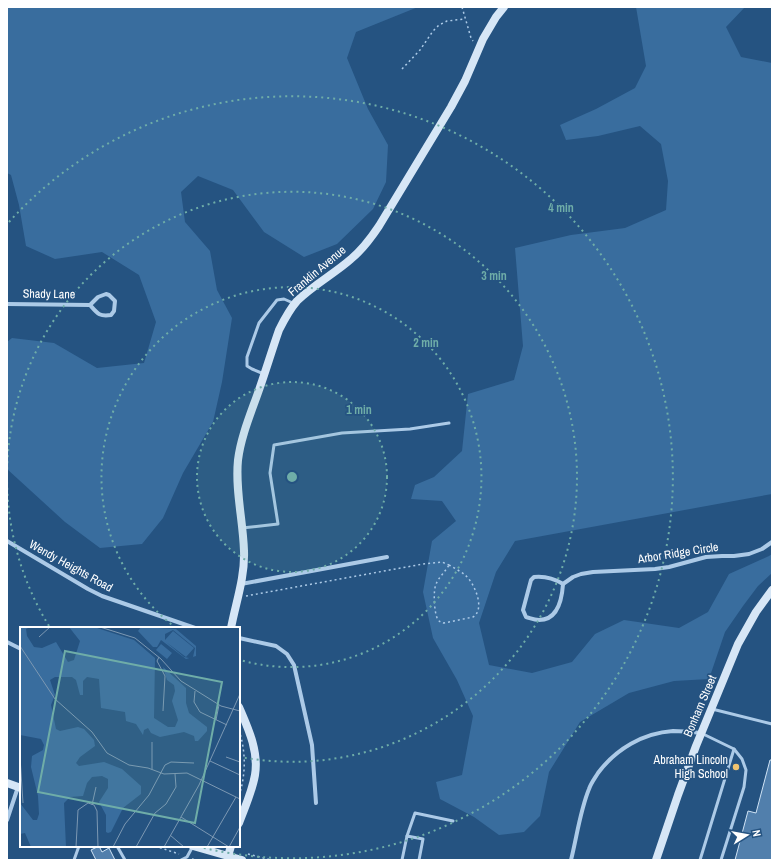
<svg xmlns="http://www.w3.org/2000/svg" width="779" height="867" font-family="'Archivo Narrow',sans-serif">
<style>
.green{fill:#396d9e}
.building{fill:#517fac;stroke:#cfe3f5}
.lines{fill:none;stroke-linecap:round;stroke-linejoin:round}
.path{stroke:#accae7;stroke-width:1.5;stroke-dasharray:2 3;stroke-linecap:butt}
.lane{stroke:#accae7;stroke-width:3}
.street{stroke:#accae7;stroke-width:4}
.secondary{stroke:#d6e6f6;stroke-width:8}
.ring{fill:none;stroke:#6fada8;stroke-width:2;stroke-dasharray:2 4}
.poi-dot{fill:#f0c470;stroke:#255381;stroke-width:1.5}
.labels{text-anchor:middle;stroke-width:3.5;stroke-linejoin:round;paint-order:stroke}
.street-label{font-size:12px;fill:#fff;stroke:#255381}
.poi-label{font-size:12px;fill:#fff;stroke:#255381;text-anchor:end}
.inset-road{fill:none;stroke:#7c98b3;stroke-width:1}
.view{fill:#6fada8;fill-opacity:0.15;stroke:#6fada8;stroke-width:2}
.inset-edge{fill:none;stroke:#fff;stroke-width:2}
.centre{fill:#6fada8;stroke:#255381;stroke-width:2}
.ring-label{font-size:12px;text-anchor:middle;font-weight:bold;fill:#6fada8;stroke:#255381;stroke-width:3.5;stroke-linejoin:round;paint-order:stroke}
</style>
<rect width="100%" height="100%" fill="#255381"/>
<g class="green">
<polygon points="7,7 418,7 356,32 347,58 368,109 388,145 386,182 373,209 337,244 304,257 264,232 233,190 198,176 181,192 185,222 210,251 217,290 232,318 222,382 213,422 183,473 163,518 142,544 100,548 65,522 7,469 7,342 12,338 54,343 97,368 144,363 156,322 139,275 102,252 55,259 26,246 19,205 11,175 7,173"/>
<polygon points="636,7 745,7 726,27 741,57 772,63 772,494 515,541 496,572 479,623 489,665 532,673 572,662 595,634 624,620 679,628 708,612 729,574 769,556 772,554 772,573 758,586 743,606 725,632 709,679 674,681 629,693 580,722 549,772 540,816 524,832 499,835 474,817 440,799 436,782 462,775 473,716 457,680 433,638 423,592 432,541 456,521 442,501 411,499 415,485 434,477 462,451 468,394 514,380 523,346 515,248 571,235 625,228 666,210 668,181 661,144 640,126 598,136 566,140 560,125 596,109 635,88 646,66"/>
</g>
<g class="building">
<polygon points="770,760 772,760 772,860 735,860 748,811 756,813"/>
<polygon points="99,846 102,852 109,848 115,860 96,860 91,850"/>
</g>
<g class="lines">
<g class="path">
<polyline points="462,7 471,38 473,41"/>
<polyline points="402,69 420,50 433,31 439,25 447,21 465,19"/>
<path d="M449,565C454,568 460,571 465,575C474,582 486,609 473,617L444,623C441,622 440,622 438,620C434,613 433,591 436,584C439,577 445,572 449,565Z"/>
<polyline points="246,596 423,564 442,562 449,565"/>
<path d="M239,730C246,752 246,774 239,796"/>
<polyline points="155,846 179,854"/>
<polyline points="248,854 271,860"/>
<polyline points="192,859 197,860"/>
</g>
<g class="lane">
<polyline points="264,374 252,369 247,366 247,357 259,323 277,300 284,299 293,303"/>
<polyline points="242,528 278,524 270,473 274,445 342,433 410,429 449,423"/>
<polyline points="712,709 772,724"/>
<polyline points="701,733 734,749 742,759 746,770 744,787 721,860"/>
<polyline points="407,836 415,813 453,821"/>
<polyline points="117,846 125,860"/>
<polyline points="74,860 79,846"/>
<polyline points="181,860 187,857 193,846"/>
<polyline points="402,860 407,836 423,839 419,860"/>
<polyline points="700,860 734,749"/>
</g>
<g class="street">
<path d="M106,294L109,295L115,301L114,311L111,315C99,317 97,313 90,305L98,297Z"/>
<polyline points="7,304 90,305"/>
<polyline points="7,541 88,589 102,596 195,628"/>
<path d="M534,577C544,576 555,579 563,584C562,599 558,620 539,620C534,620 530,618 526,617L523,610L531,580Z"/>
<polyline points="241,584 387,557"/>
<polyline points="563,584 573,577 581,574 593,572 655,569 669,567 706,557 722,556 734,556 749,554 762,549 772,542"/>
<polyline points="239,638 276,646 287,654 294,665 312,745 316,803"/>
<polyline points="7,642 21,649"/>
<polyline points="7,820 18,787"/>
<path d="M571,860C577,836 580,811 589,789C591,783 595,778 598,773C616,749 643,733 673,731C682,731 692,732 701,733"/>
</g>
<g class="secondary">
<path d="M231,628C236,602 245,577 244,551C243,520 235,490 238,460C241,436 251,413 259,390C266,370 272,350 279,330C284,320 289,310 297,301C313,285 334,274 351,259C362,250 371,238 379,226L451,107L465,81L483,39L496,17L504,7"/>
<path d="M239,707C248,728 259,751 255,775C252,792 245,807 239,823"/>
<polyline points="7,783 21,788"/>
<polyline points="193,846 242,860"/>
<polyline points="228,856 231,846"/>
<polyline points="656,860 678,795 696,746 738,644 756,612 772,590"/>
</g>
</g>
<circle cx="292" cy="477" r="95" fill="#6fada8" fill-opacity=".12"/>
<g class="ring">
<circle cx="292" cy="477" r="95"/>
<path d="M176 628A190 190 0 1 1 240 660"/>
<path d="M49 626A285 285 0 0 1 7 479M7 475A285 285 0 1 1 240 757"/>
<path d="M9 222A381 381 0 1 1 200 847"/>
</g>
<circle class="poi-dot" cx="736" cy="767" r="4"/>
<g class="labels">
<g class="street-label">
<text transform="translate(317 271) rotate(-40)" y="4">Franklin Avenue</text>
<text transform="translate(49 294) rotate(1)" y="4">Shady Lane</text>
<text transform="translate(678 553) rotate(-9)" y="4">Arbor Ridge Circle</text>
<text transform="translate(71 566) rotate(29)" y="4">Wendy Heights Road</text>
<text transform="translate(700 706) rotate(-67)" y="4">Bonham Street</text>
</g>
<g class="poi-label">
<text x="728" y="764">Abraham Lincoln<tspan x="728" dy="14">High School</tspan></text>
</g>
</g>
<g transform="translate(20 627)">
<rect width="220" height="220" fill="#255381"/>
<path d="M0,0H10L6,2L7,9L14,20L22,21L36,15L48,35L54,33L60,14L49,0H74L114,13L135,31L134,91L148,100H155L158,93L152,74L155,64L154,58L147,53L143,40L166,61V76L169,86L187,100V104L178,114H175L174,109L164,105L140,110L131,106L128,101L124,103L123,108L116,97L106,94L105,85L81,81L79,52L67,50L63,54V68H60L56,53L52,50H35L30,53L35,68L31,78L36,102L40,104L58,100L64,102L74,113L75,119L60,130L56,136L59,139L84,135L102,142L121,159V167L103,181L91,205L88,206L86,205V188L79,175L88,161V152L82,149L72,150L67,156L63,169L50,170L44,176L46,220H11L5,206L0,207V176L13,193H17L19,187L18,169L11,140L12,129L23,123L24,118L21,112L0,108ZM121,0L156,2L176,19V29L166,32L141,13L137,20H133L118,4ZM153,3L175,21L173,30L169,31L164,30L146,15L166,30L174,21L153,4L145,13V7ZM141,17L152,26L147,32L136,23Z" fill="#396d9e" fill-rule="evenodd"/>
<path class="inset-road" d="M80,0L115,11L141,32L161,54L201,79L220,84M19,10L30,0M0,19L35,72L72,105L87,126L109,138L128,141L144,147L167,146L220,172M139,30L137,34L145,49L143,84M175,64L174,75L180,85L207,98M196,93L199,78M0,130L3,176M206,130L220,135M190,134L220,148M132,142V115M72,178L76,160M161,190L209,220M150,208L164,220M56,220L58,183L68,176L74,178L77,184L78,220M93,220L105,197L129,168L145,138L151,135L174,136M116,220L135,186L146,177L156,160L155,147M144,220L179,158L220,67M187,220L216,170M209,220L220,200"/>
<path class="view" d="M45,24L202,55L175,196L18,165Z"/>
<rect width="220" height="220" class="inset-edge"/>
</g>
<circle cx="292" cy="477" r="6" class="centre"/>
<g class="ring-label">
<text x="561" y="212">4 min</text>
<text x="494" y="280">3 min</text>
<text x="426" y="347">2 min</text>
<text x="359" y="414">1 min</text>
</g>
<rect width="779" height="867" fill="none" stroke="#ffffff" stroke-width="16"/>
<g transform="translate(747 835) rotate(79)" stroke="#255381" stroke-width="3" paint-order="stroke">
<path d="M0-3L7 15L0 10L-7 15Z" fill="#ffffff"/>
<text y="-6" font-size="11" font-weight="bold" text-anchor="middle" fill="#ffffff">N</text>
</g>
</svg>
